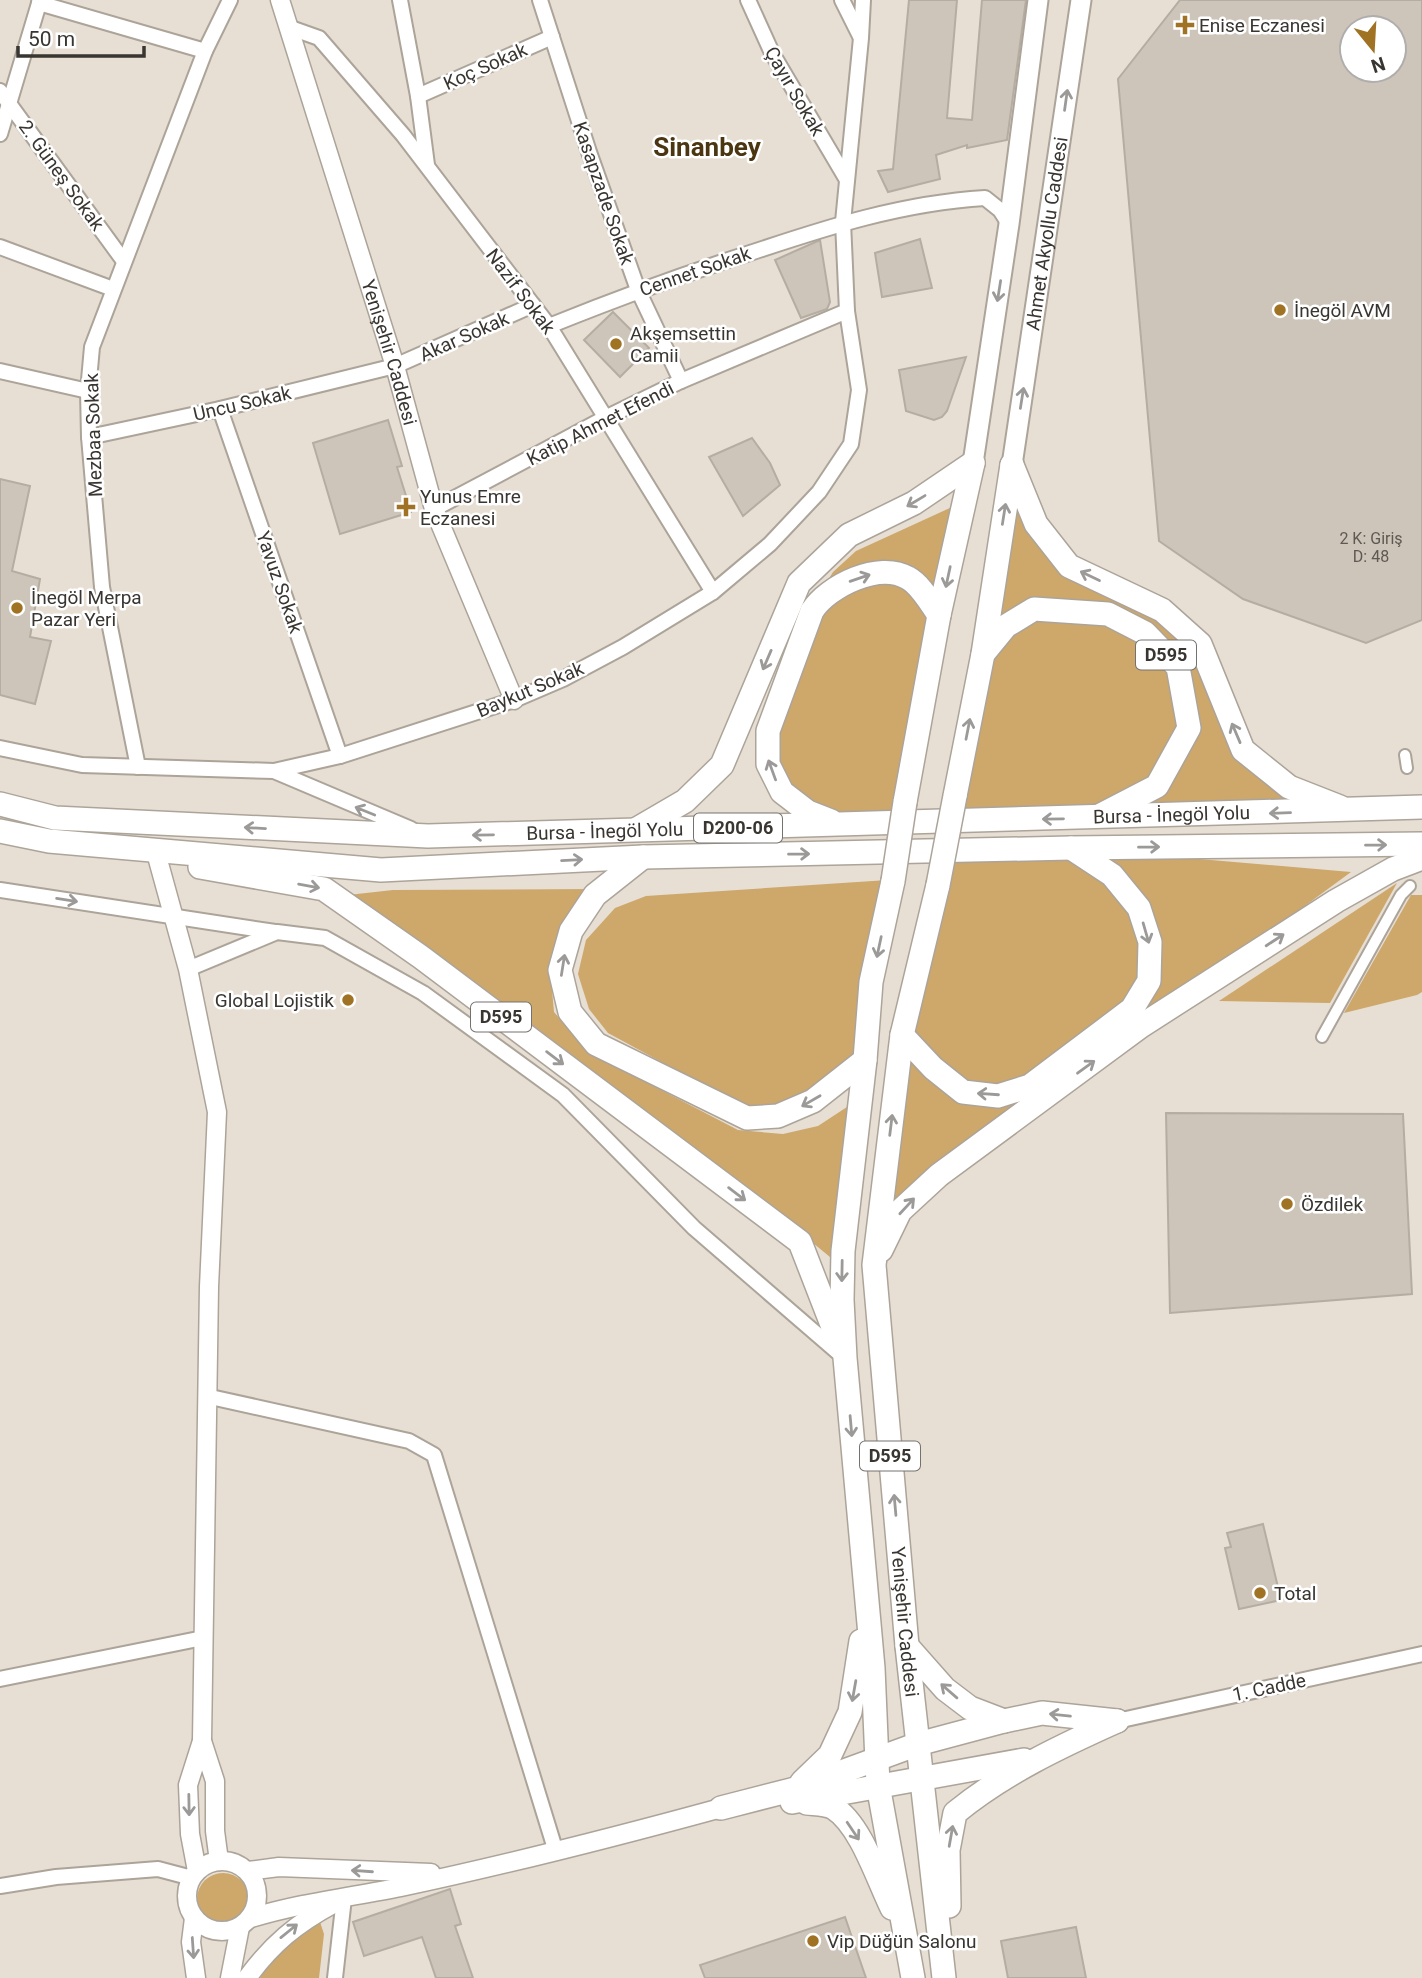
<svg xmlns="http://www.w3.org/2000/svg" width="1422" height="1978" font-family="Roboto,sans-serif">
<style>
.green{fill:#cea76b}
.building{fill:#cdc5b9;stroke:#b5ada1;stroke-width:2;fill-rule:evenodd}
.lines{fill:none;stroke-linecap:round;stroke-linejoin:round}
.pedestrian-casing{stroke:#aca499;stroke-width:14}
.minor-casing{stroke:#aca499;stroke-width:18}
.tertiary-casing{stroke:#aca499;stroke-width:21}
.secondary-casing{stroke:#aca499;stroke-width:23}
.trunk-casing{stroke:#aca499;stroke-width:26}
.pedestrian{stroke:#fff;stroke-width:10}
.minor{stroke:#fff;stroke-width:14}
.tertiary{stroke:#fff;stroke-width:18}
.secondary{stroke:#fff;stroke-width:19}
.trunk{stroke:#fff;stroke-width:23}
.trunk-bridge-casing{stroke:#aca499;stroke-width:26;stroke-linecap:butt}
.trunk-bridge{stroke:#fff;stroke-width:23}
.oneway{stroke:#9c9a98}
.poi-dot{fill:#a07324;stroke:#fff;stroke-width:2.5}
.labels{text-anchor:middle;stroke-width:5;stroke-linejoin:round;paint-order:stroke}
.number-label{font-size:16px;fill:#5e5953}
.shield{fill:#fff;stroke:#74726f;stroke-width:2}
.shield-label{font-size:18px;font-weight:bold;fill:#393531}
.poi-label{font-size:19px;fill:#393531;stroke:#fff;text-anchor:start}
.street-label{font-size:19px;fill:#393531;stroke:#fff}
.district-label{font-size:26px;font-weight:bold;fill:#4b3611;stroke:#fff}
</style>
<rect width="100%" height="100%" fill="#e7dfd3"/>
<g class="green">
<polygon points="1012,465 1069,566 1200,644 1243,751 1349,810 950,824"/>
<polygon points="952,507 941,591 909,569 820,593 833,572 856,551"/>
<polygon points="885,572 939,615 901,824 841,824 782,792 768,731 812,611"/>
<polygon points="1071,848 1351,872 939,1175 874,1265 944,854"/>
<polygon points="888,880 855,1054 811,1090 778,1107 748,1109 608,1033 589,1009 578,974 586,940 615,908 646,896"/>
<polygon points="1397,883 1330,1003 1219,1001"/>
<polygon points="596,889 550,968 554,1012 588,1052 738,1130 783,1134 818,1126 850,1105 830,1257 740,1183 348,895 393,890"/>
<polygon points="1411,895 1422,895 1422,992 1417,995 1344,1013"/>
<circle cx="223" cy="1899" r="26"/>
<path d="M320,1922L324,1934L319,1978H260C277,1955 292,1934 320,1922Z"/>
</g>
<g class="building">
<polygon points="909,0 957,0 947,118 972,120 982,0 1026,0 1007,140 967,148 967,145 936,155 940,179 888,192 878,171 893,169"/>
<path d="M1180,0H1422V620L1366,643L1243,599L1159,541L1118,79ZM1352,28H1394V70H1352Z"/>
<polygon points="920,239 932,288 882,297 875,253"/>
<polygon points="820,240 830,302 827,309 801,318 775,260"/>
<polygon points="613,312 649,348 620,377 584,340"/>
<polygon points="966,357 947,411 942,417 934,420 906,411 899,370"/>
<polygon points="388,420 402,466 397,467 411,512 340,534 313,443"/>
<polygon points="752,438 770,463 780,485 743,516 709,457"/>
<polygon points="0,479 30,486 12,571 40,579 30,637 51,641 35,704 0,695"/>
<polygon points="1166,1113 1403,1114 1412,1294 1170,1313"/>
<polygon points="1263,1524 1281,1600 1239,1609 1225,1548 1231,1547 1227,1533"/>
<polygon points="450,1889 461,1924 455,1926 473,1978 436,1978 422,1937 364,1956 353,1922"/>
<polygon points="845,1917 866,1978 705,1978 700,1965"/>
<polygon points="1076,1927 1086,1978 1008,1978 1001,1941"/>
</g>
<g class="lines">
<g class="pedestrian-casing">
<g id="pedestrian">
<polyline points="1405,755 1407,768"/>
<polyline points="1322,1037 1401,895 1410,886"/>
</g>
</g>
<g class="minor-casing">
<g id="minor">
<polyline points="400,0 418,96 427,165"/>
<polyline points="540,0 589,152 638,290 681,381"/>
<polyline points="748,0 772,53 847,180"/>
<polyline points="842,0 860,36"/>
<polyline points="39,3 205,51"/>
<polyline points="288,27 319,38 403,135 549,326 713,592"/>
<polyline points="0,91 123,260"/>
<polyline points="418,96 552,37"/>
<polyline points="0,134 40,0"/>
<polyline points="0,247 113,289"/>
<path d="M549,326C616,299 681,275 750,253C828,227 902,203 985,198L1000,210L1009,224"/>
<polyline points="0,371 88,391"/>
<polyline points="220,409 340,756"/>
<polyline points="89,437 220,409 395,366 533,305"/>
<polyline points="434,509 607,417 681,381 847,311"/>
<polyline points="0,748 82,765 274,771 340,756 514,700 563,679 623,647 713,592 770,544 819,492 851,444 859,390 847,311 843,222 861,38 863,0"/>
<polyline points="138,767 102,587 89,437 88,391 92,347 205,51 230,0"/>
<polyline points="274,771 411,829"/>
<polyline points="0,890 275,932"/>
<polyline points="188,969 277,932 325,938 423,993 563,1095 694,1228 841,1355"/>
<polyline points="206,1396 409,1441 434,1455 556,1852"/>
<polyline points="0,1679 203,1638"/>
<polyline points="1117,1721 1422,1654"/>
<polyline points="0,1886 56,1877 158,1869 192,1878"/>
<polyline points="335,1978 344,1898"/>
</g>
</g>
<g class="tertiary-casing">
<g id="tertiary">
<path id="s1" d="M280,0L395,366L434,509L514,700"/>
<polyline points="158,860 188,969 217,1112 209,1287 202,1741 188,1785 190,1834 197,1871"/>
<polyline points="202,1741 215,1781 215,1831 219,1861"/>
<circle cx="222" cy="1896" r="35"/>
<polyline points="248,1871 279,1867 431,1873"/>
<polyline points="194,1918 191,1942 196,1978"/>
<path d="M251,1918C300,1903 351,1897 401,1887C509,1864 615,1837 721,1808"/>
<polyline points="230,1978 240,1927"/>
<path d="M247,1978C272,1944 296,1924 333,1904"/>
</g>
</g>
<g class="secondary-casing">
<g id="secondary">
<polyline points="973,463 1009,224 1038,0"/>
<path id="s2" d="M1012,465L1081,0"/>
</g>
</g>
<g class="trunk-casing">
<g id="trunk">
<polyline points="1012,465 1036,524 1069,566 1162,610 1200,644 1243,750 1289,787 1340,807"/>
<polyline points="983,654 1006,626 1034,609 1108,614 1145,633 1178,667 1189,728 1157,786 1101,815"/>
<polyline points="955,796 983,654 1012,465"/>
<polyline points="905,802 939,615 973,463"/>
<path id="s3" d="M0,804L55,818L428,836L1422,807"/>
<path d="M831,821L808,812L782,792L768,764V731L812,611C828,586 879,561 908,578C921,585 931,604 939,615"/>
<polyline points="637,829 685,801 722,765 799,583 849,535 914,503 973,463"/>
<polyline points="0,831 49,841 381,870 643,857 1071,848 1422,844"/>
<polyline points="643,857 595,895 571,931 560,970 570,1012 596,1044 747,1118 778,1116 813,1101 865,1060"/>
<polyline points="200,867 324,889 421,957 800,1242 838,1340"/>
<polyline points="893,881 871,982 865,1060 843,1251 842,1300 845,1358 873,1668 878,1785 913,1978"/>
<path id="s4" d="M938,885L902,1035L874,1265L907,1646L944,1978"/>
<polyline points="902,1035 933,1068 963,1092 998,1096 1030,1086 1132,1009 1149,981 1150,942 1139,908 1112,875 1071,848"/>
<polyline points="881,1250 900,1211 939,1175 1141,1026 1336,901 1393,869 1422,858"/>
<polyline points="907,1646 945,1689 970,1708 1004,1721"/>
<polyline points="802,1782 830,1755 850,1712 861,1641"/>
<polyline points="792,1802 1024,1760"/>
<path d="M807,1803C814,1804 827,1804 834,1808C861,1825 878,1880 892,1908"/>
<polyline points="721,1808 795,1789 918,1744 1004,1721 1042,1713 1117,1721"/>
<path d="M949,1906L948,1850L955,1813C1004,1773 1059,1747 1117,1721"/>
</g>
</g>
<use href="#pedestrian" class="pedestrian"/>
<use href="#minor" class="minor"/>
<use href="#tertiary" class="tertiary"/>
<use href="#secondary" class="secondary"/>
<use href="#trunk" class="trunk"/>
<g class="trunk-bridge-casing">
<g id="trunk-bridge">
<polyline points="893,881 905,802"/>
<polyline points="938,885 955,796"/>
</g>
</g>
<use href="#trunk-bridge" class="trunk-bridge"/>
</g>
<defs><path id="oneway-shaft" d="M-6 0H5M1.5-3L5.5 0L1.5 3" fill="none" stroke-width="1.6" stroke-linecap="round" stroke-linejoin="round" transform="scale(1.75)"/></defs>
<g class="oneway">
<use href="#oneway-shaft" transform="translate(1066 100) rotate(-82)"/>
<use href="#oneway-shaft" transform="translate(999 291) rotate(99)"/>
<use href="#oneway-shaft" transform="translate(1022 398) rotate(-81)"/>
<use href="#oneway-shaft" transform="translate(916 501) rotate(149)"/>
<use href="#oneway-shaft" transform="translate(1004 514) rotate(-81)"/>
<use href="#oneway-shaft" transform="translate(1090 576) rotate(-154)"/>
<use href="#oneway-shaft" transform="translate(948 577) rotate(102)"/>
<use href="#oneway-shaft" transform="translate(860 578) rotate(-19)"/>
<use href="#oneway-shaft" transform="translate(767 660) rotate(113)"/>
<use href="#oneway-shaft" transform="translate(968 729) rotate(-79)"/>
<use href="#oneway-shaft" transform="translate(1236 733) rotate(-113)"/>
<use href="#oneway-shaft" transform="translate(772 770) rotate(-110)"/>
<use href="#oneway-shaft" transform="translate(365 811) rotate(-158)"/>
<use href="#oneway-shaft" transform="translate(1280 813) rotate(178)"/>
<use href="#oneway-shaft" transform="translate(1053 819) rotate(179)"/>
<use href="#oneway-shaft" transform="translate(255 828) rotate(-177)"/>
<use href="#oneway-shaft" transform="translate(483 835) rotate(179)"/>
<use href="#oneway-shaft" transform="translate(1376 845) rotate(-1)"/>
<use href="#oneway-shaft" transform="translate(1149 847) rotate(-1)"/>
<use href="#oneway-shaft" transform="translate(799 854) rotate(-1)"/>
<use href="#oneway-shaft" transform="translate(572 860) rotate(-3)"/>
<use href="#oneway-shaft" transform="translate(309 886) rotate(10)"/>
<use href="#oneway-shaft" transform="translate(67 900) rotate(9)"/>
<use href="#oneway-shaft" transform="translate(1146 933) rotate(74)"/>
<use href="#oneway-shaft" transform="translate(1275 940) rotate(-33)"/>
<use href="#oneway-shaft" transform="translate(879 947) rotate(102)"/>
<use href="#oneway-shaft" transform="translate(563 965) rotate(-81)"/>
<use href="#oneway-shaft" transform="translate(555 1058) rotate(37)"/>
<use href="#oneway-shaft" transform="translate(1086 1067) rotate(-36)"/>
<use href="#oneway-shaft" transform="translate(988 1094) rotate(-176)"/>
<use href="#oneway-shaft" transform="translate(811 1101) rotate(150)"/>
<use href="#oneway-shaft" transform="translate(891 1125) rotate(-83)"/>
<use href="#oneway-shaft" transform="translate(737 1194) rotate(37)"/>
<use href="#oneway-shaft" transform="translate(907 1206) rotate(-47)"/>
<use href="#oneway-shaft" transform="translate(842 1271) rotate(91)"/>
<use href="#oneway-shaft" transform="translate(851 1426) rotate(85)"/>
<use href="#oneway-shaft" transform="translate(895 1505) rotate(-95)"/>
<use href="#oneway-shaft" transform="translate(854 1691) rotate(100)"/>
<use href="#oneway-shaft" transform="translate(949 1691) rotate(-139)"/>
<use href="#oneway-shaft" transform="translate(1060 1715) rotate(-174)"/>
<use href="#oneway-shaft" transform="translate(189 1805) rotate(89)"/>
<use href="#oneway-shaft" transform="translate(853 1831) rotate(56)"/>
<use href="#oneway-shaft" transform="translate(951 1836) rotate(-80)"/>
<use href="#oneway-shaft" transform="translate(362 1871) rotate(-176)"/>
<use href="#oneway-shaft" transform="translate(289 1931) rotate(-39)"/>
<use href="#oneway-shaft" transform="translate(193 1948) rotate(86)"/>
</g>
<g class="poi-dot">
<path d="M1181.5 14.5h7v7h7v7h-7v7h-7v-7h-7v-7h7z"/>
<circle cx="1280" cy="310" r="7"/>
<circle cx="616" cy="344" r="7"/>
<path d="M402.5 496.5h7v7h7v7h-7v7h-7v-7h-7v-7h7z"/>
<circle cx="17" cy="608" r="7"/>
<circle cx="348" cy="1000" r="7"/>
<circle cx="1287" cy="1204" r="7"/>
<circle cx="1260" cy="1593" r="7"/>
<circle cx="813" cy="1941" r="7"/>
</g>
<g class="labels">
<g class="number-label">
<text x="1371" y="544">2 K: Giriş<tspan x="1371" dy="18">D: 48</tspan></text>
</g>
<g class="shield">
<rect x="1136" y="640.5" width="60" height="29" rx="5"/>
<rect x="694" y="813.5" width="88" height="29" rx="5"/>
<rect x="471" y="1002.5" width="60" height="29" rx="5"/>
<rect x="860" y="1441.5" width="60" height="29" rx="5"/>
</g>
<g class="shield-label">
<text x="1166" y="661">D595</text>
<text x="738" y="834">D200-06</text>
<text x="501" y="1023">D595</text>
<text x="890" y="1462">D595</text>
</g>
<g class="poi-label">
<text x="1199" y="32">Enise Eczanesi</text>
<text x="1294" y="317">İnegöl AVM</text>
<text x="630" y="340">Akşemsettin<tspan x="630" dy="22">Camii</tspan></text>
<text x="420" y="503">Yunus Emre<tspan x="420" dy="22">Eczanesi</tspan></text>
<text x="31" y="604">İnegöl Merpa<tspan x="31" dy="22">Pazar Yeri</tspan></text>
<text x="334" y="1007" text-anchor="end">Global Lojistik</text>
<text x="1301" y="1211">Özdilek</text>
<text x="1274" y="1600">Total</text>
<text x="827" y="1948">Vip Düğün Salonu</text>
</g>
<g class="street-label">
<text transform="translate(485 66) rotate(-24)" y="7">Koç Sokak</text>
<text transform="translate(795 91) rotate(60)" y="7">Çayır Sokak</text>
<text transform="translate(62 175) rotate(54)" y="7">2. Güneş Sokak</text>
<text transform="translate(604 193) rotate(71)" y="7">Kasapzade Sokak</text>
<text dy="7" stroke="none"><textPath href="#s2" startOffset="234">Ahmet Akyollu Caddesi</textPath></text>
<text transform="translate(695 271) rotate(-19)" y="7">Cennet Sokak</text>
<text transform="translate(521 291) rotate(53)" y="7">Nazif Sokak</text>
<text transform="translate(464 336) rotate(-24)" y="7">Akar Sokak</text>
<text dy="7" stroke="none"><textPath href="#s1" startOffset="369">Yenişehir Caddesi</textPath></text>
<text transform="translate(242 403) rotate(-13)" y="7">Uncu Sokak</text>
<text transform="translate(600 423) rotate(-27)" y="7">Katip Ahmet Efendi</text>
<text transform="translate(93 435) rotate(-92)" y="7">Mezbaa Sokak</text>
<text transform="translate(280 582) rotate(71)" y="7">Yavuz Sokak</text>
<text transform="translate(530 689) rotate(-23)" y="7">Baykut Sokak</text>
<text dy="7" stroke="none"><textPath href="#s3" startOffset="1174">Bursa - İnegöl Yolu</textPath></text>
<text dy="7" stroke="none"><textPath href="#s3" startOffset="607">Bursa - İnegöl Yolu</textPath></text>
<text dy="7" stroke="none"><textPath href="#s4" startOffset="744">Yenişehir Caddesi</textPath></text>
<text transform="translate(1269 1687) rotate(-12)" y="7">1. Cadde</text>
</g>
<g class="district-label">
<text x="707" y="156">Sinanbey</text>
</g>
</g>
<g transform="translate(1373 49) rotate(162)"><circle r="33" fill="#ffffff" stroke="#b0aead" stroke-width="2"/>
<path d="M0-5L12 26L0 18L-12 26Z" fill="#a07324"/>
<text y="-10" font-size="19" font-weight="bold" text-anchor="middle" fill="#393531">N</text>
</g>
<path d="M18 46v10h126v-10" fill="none" stroke="#393531" stroke-width="3.5"/>
<text x="28" y="46" font-size="21" fill="#393531" stroke="#ffffff" stroke-width="5" paint-order="stroke">50 m</text>
</svg>
